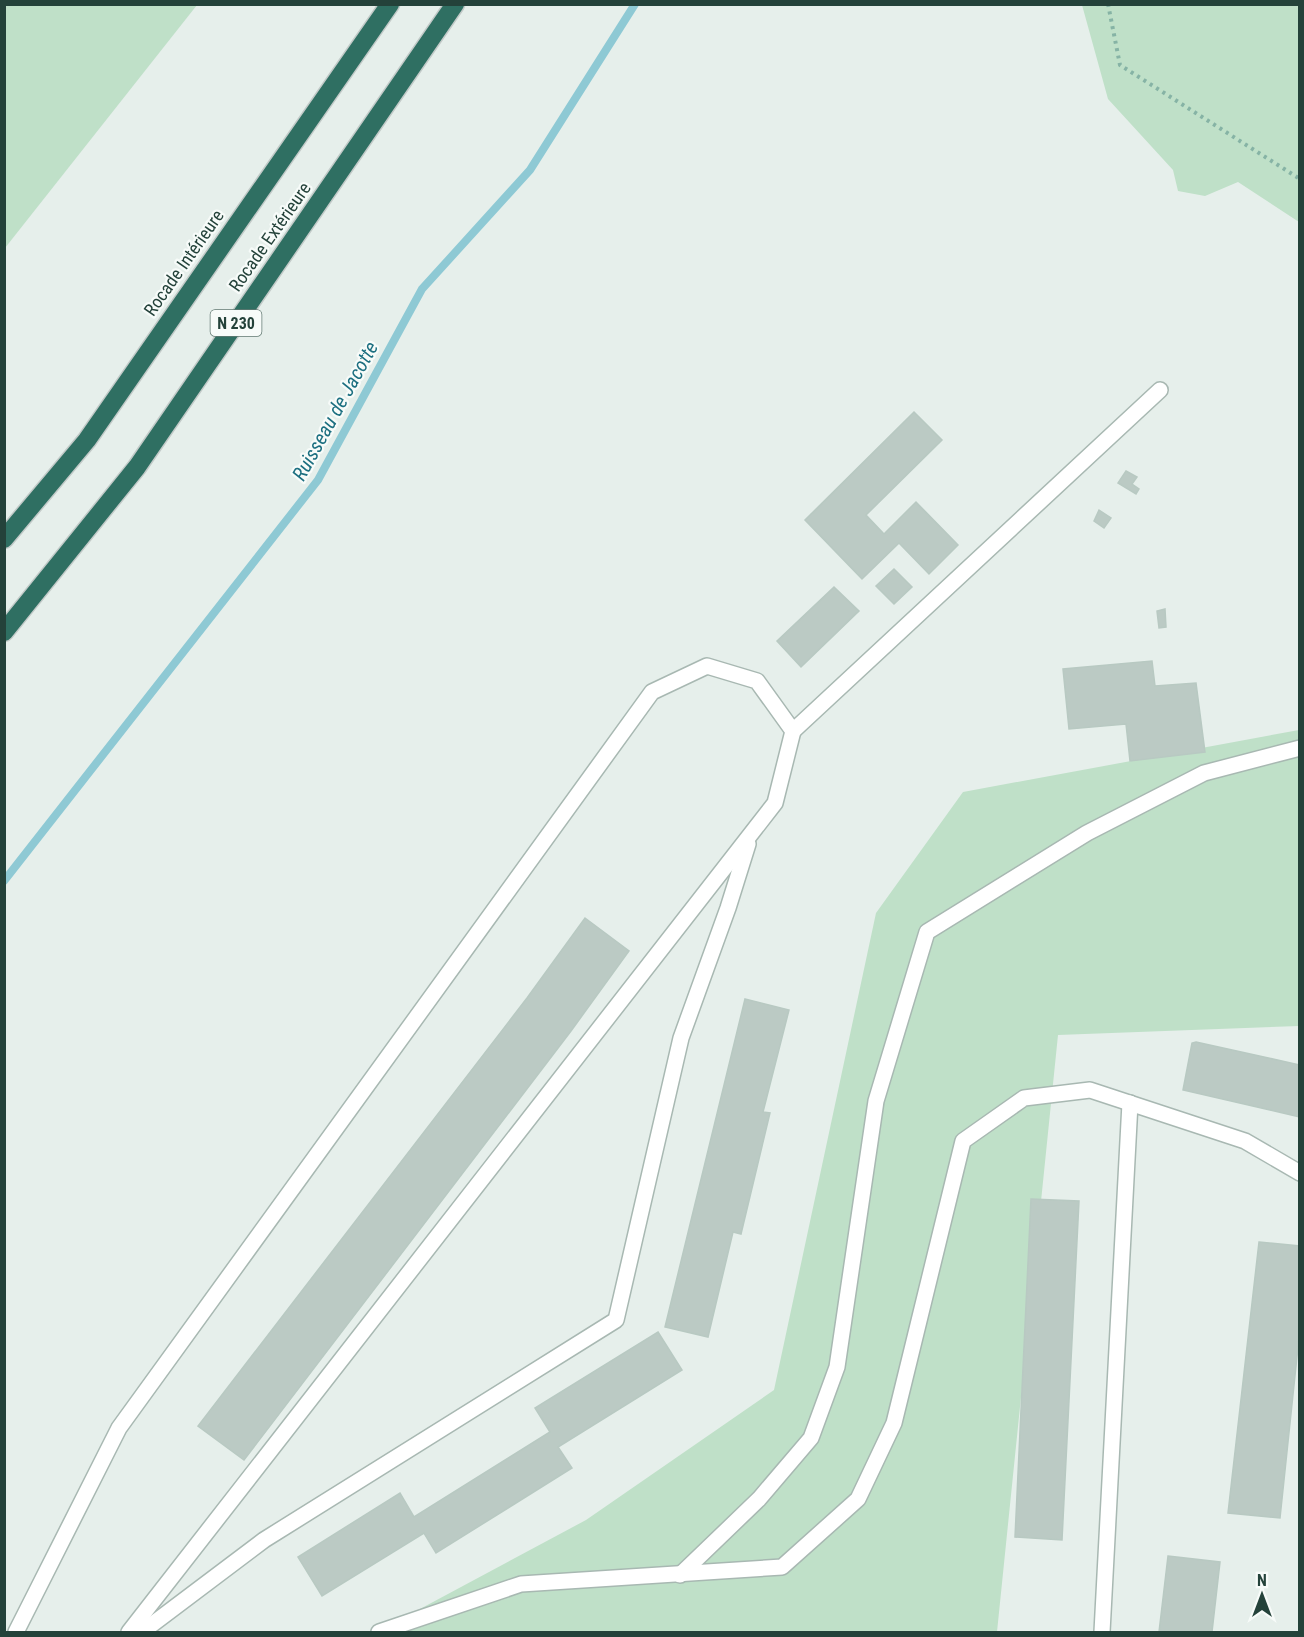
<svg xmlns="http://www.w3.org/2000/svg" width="1304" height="1637" font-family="'Roboto Condensed',sans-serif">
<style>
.green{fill:#bfe0c8}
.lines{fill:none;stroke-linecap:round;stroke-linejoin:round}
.stream{stroke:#8ec9d4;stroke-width:8}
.building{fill:#bbcac4;stroke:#b8c9c2;stroke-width:1.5}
.lane-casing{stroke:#a8b8b2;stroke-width:18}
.highway-casing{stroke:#c2cac8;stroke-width:21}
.path{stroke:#86b3a5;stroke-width:4;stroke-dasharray:3 4.5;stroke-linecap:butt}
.lane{stroke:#fff;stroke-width:15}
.highway{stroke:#2f6f62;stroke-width:18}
.labels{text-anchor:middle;stroke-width:4.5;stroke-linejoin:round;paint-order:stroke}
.shield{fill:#f7fbf9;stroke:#637a73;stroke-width:1.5}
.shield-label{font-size:16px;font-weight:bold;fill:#24423a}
.street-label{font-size:18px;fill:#24423a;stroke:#f7fbf9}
.water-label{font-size:20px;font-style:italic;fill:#1c6f80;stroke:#f7fbf9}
</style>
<rect width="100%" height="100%" fill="#e6efeb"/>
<g class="green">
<polygon points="5,4 197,5 5,248 4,5"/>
<polygon points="1082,5 1299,5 1299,222 1238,182 1205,196 1178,191 1173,170 1108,99"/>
<polygon points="1299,730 1299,1026 1058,1035 997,1632 377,1632 586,1520 774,1390 876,913 963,792"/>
</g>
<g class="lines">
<polyline class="stream" points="4,881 318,480 422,289 530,170 635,4"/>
</g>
<g class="building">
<polygon points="914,412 942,440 866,515 884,534 916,502 958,545 929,574 899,543 862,579 805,520"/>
<polygon points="1126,471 1137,477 1132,484 1139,489 1136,494 1118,483"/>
<polygon points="1099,510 1111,518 1104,528 1094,521"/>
<polygon points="894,569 912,587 894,604 876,586"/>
<polygon points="834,587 859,611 801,667 777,641"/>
<polygon points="1165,609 1166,627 1159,628 1157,611"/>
<polygon points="1152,661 1155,686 1196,683 1205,752 1130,761 1126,724 1069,729 1063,669"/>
<polygon points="585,918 629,951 571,1031 244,1460 198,1426 527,998"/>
<polygon points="745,999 789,1010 763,1112 770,1113 741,1234 733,1232 708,1337 665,1327"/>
<polygon points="1196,1042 1300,1065 1300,1117 1183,1090 1192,1043"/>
<polygon points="1031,1199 1079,1201 1062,1540 1015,1537"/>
<polygon points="1259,1242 1300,1246 1300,1328 1280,1518 1228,1513"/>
<polygon points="658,1332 682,1370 558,1447 572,1468 436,1553 424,1533 322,1596 298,1557 400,1493 414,1517 550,1432 535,1408"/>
<polygon points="1168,1556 1220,1562 1212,1632 1159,1632"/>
</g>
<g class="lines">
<g class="lane-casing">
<g id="lane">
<polyline points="793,731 1160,390"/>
<polyline points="680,1575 759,1499 811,1438 837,1367 876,1101 927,932 1087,833 1204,773 1300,748"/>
<polyline points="16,1632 119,1428 652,692 707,666 757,681 793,731 775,803 129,1632"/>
<polyline points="142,1632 264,1540 616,1320 681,1038 728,908 748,844"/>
<polyline points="379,1632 521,1584 782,1567 858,1499 894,1423 963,1141 1024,1098 1090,1090 1245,1141 1300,1173"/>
<polyline points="1102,1632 1130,1103"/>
</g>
</g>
<g class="highway-casing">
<g id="highway">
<polyline points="4,539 87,440 390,4"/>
<polyline points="4,632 137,467 455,4"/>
</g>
</g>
<polyline class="path" points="1108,4 1120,65 1300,179"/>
<use href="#lane" class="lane"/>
<use href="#highway" class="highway"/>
</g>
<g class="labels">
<rect class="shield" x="210.5" y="310" width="51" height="26" rx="4.5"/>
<g class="shield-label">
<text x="236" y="329">N 230</text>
</g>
<g class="street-label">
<text transform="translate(270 237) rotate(-55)" y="6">Rocade Extérieure</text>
<text transform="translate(184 263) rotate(-55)" y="6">Rocade Intérieure</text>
</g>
<g class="water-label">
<text transform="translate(335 411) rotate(-61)" y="7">Ruisseau de Jacotte</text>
</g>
</g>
<rect width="1304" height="1637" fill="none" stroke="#24423a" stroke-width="12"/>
<g transform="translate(1262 1595)" stroke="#f7fbf9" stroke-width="4.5" paint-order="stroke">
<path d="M0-4.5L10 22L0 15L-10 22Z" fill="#24423a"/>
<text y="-9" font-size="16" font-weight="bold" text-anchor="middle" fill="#24423a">N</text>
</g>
</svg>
